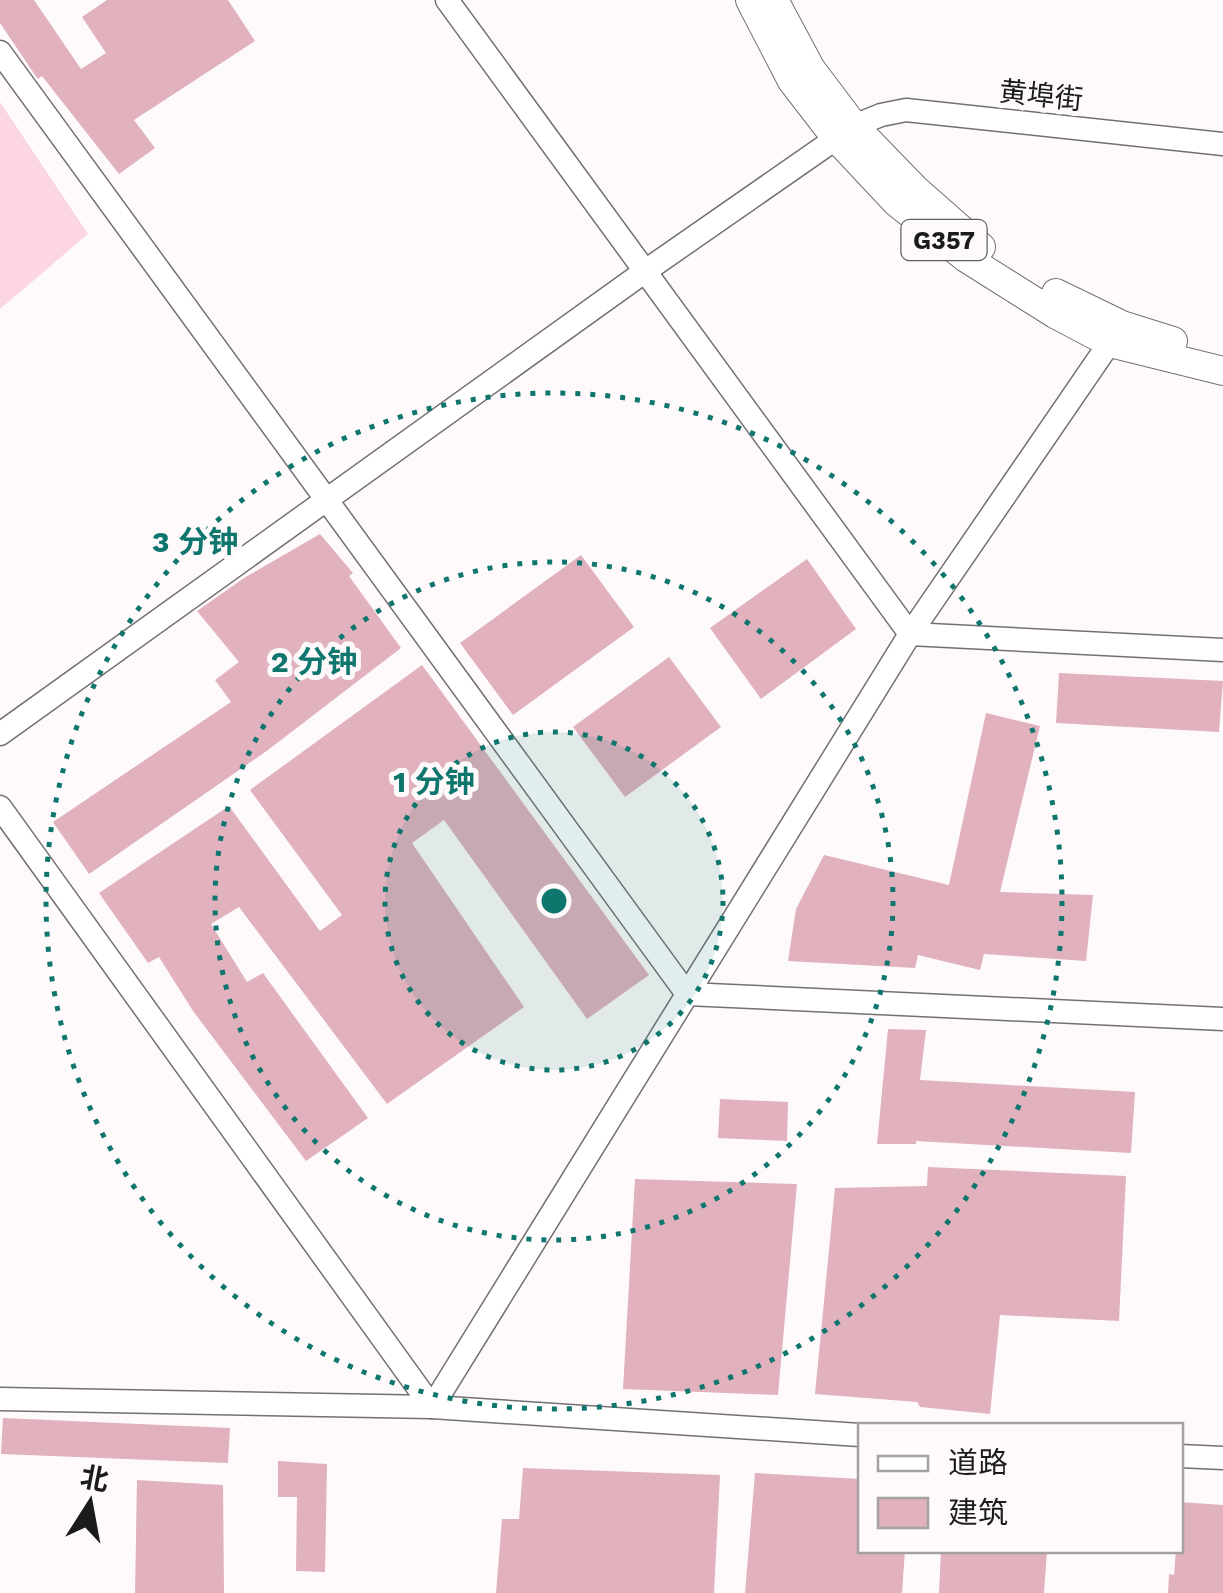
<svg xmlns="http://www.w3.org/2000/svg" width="1223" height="1593" font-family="'Work Sans','Noto Sans SC',sans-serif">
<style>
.green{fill:#fcd7e1}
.building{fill:#e1b1be}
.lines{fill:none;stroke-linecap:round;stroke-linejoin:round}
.secondary-casing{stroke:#747071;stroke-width:25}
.highway-casing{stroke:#747071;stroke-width:30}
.secondary{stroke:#fff;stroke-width:22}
.highway{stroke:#fff;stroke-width:28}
.ring{fill:none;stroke:#0f766e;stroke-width:5;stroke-dasharray:5 10}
.labels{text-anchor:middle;stroke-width:10;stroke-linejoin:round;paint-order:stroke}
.shield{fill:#fefafb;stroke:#605e5e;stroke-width:2.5}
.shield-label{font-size:25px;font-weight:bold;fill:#1c1b1b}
.street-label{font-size:28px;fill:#1c1b1b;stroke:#fefafb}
.centre{fill:#0f766e;stroke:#fefafb;stroke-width:5}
.ring-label{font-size:30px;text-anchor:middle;font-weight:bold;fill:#0f766e;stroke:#fefafb;stroke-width:10;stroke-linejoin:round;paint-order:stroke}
</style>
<rect width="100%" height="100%" fill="#fefafb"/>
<polygon class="green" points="0,102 88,234 0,309"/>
<g class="building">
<polygon points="0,0 34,0 81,69 106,53 82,17 107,0 228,0 255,41 134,120 155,148 119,174 42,76 38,79 35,75 0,23"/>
<polygon points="320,534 353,573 349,576 401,648 268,750 89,874 53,822 231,702 215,680 239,662 197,611 244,578"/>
<polygon points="581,555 634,627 513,715 460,643"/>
<polygon points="807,559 856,629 761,699 710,628"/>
<polygon points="669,657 721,727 625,797 573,727"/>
<polygon points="422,665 649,975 587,1019 444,820 412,843 524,1007 387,1104 239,907 211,924 247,982 263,973 368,1118 306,1161 193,1011 159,957 148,963 99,893 229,806 320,931 342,915 250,790"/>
<polygon points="1059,673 1223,681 1219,732 1056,723"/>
<polygon points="986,713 1040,726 1000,892 1093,895 1086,961 984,954 980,970 918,955 915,968 788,961 796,909 824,855 949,885"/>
<polygon points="888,1029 926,1030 920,1080 1135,1092 1131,1153 916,1141 916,1144 877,1144"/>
<polygon points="720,1099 788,1102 787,1141 718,1138"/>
<polygon points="928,1167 1126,1176 1119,1321 1000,1315 990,1414 920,1407 917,1402 815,1394 835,1188 927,1186"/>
<polygon points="635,1179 797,1184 778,1395 623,1389"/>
<polygon points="3,1418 230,1428 228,1463 1,1454"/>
<polygon points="278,1461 327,1464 325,1572 296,1571 297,1497 278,1497"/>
<polygon points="523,1468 720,1475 714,1593 496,1593 502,1519 519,1519"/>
<polygon points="755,1473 860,1479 860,1550 905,1550 902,1593 745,1593"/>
<polygon points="137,1480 223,1485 224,1593 135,1593"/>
<polygon points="1180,1502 1223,1505 1223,1593 1168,1593 1169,1574 1174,1575 1176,1550 1180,1550"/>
<polygon points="941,1550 1047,1550 1044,1593 939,1593"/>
</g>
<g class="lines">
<g class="secondary-casing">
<g id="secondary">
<polyline points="447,0 910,634 1223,650"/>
<polyline points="0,52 687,994 1223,1019"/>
<polyline points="0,734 644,272 854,126 881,115 906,110 1223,144"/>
<polyline points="0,807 432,1407 910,634 1117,332"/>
<polyline points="0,1399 432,1407 860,1435"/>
<polyline points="1180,1456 1223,1458"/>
</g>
</g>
<g class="highway-casing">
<g id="highway">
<polyline points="750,0 792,81 836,138 896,202 966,258 1055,314 1110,343 1223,371"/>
<polyline points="774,0 811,69 854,126 915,189 981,247"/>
<polyline points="1056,293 1122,325 1173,341"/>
</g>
</g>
<use href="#secondary" class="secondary"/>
<use href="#highway" class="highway"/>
</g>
<circle cx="554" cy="901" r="169" fill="#0f766e" fill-opacity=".12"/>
<g class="ring">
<circle cx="554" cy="901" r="169"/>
<circle cx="554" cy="901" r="339"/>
<circle cx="554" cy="901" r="508"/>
</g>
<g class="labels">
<rect class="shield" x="901.5" y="220" width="85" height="40" rx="8"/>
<g class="shield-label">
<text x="944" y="249">G357</text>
</g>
<g class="street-label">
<text transform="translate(1041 95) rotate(6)" y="10">黄埠街</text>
</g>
</g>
<circle cx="554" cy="901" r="15" class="centre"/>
<g class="ring-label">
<text x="195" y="552">3 分钟</text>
<text x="314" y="672">2 分钟</text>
<text x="434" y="792">1 分钟</text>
</g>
<rect x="858" y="1423" width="325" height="130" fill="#fefafb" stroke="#a4a1a1" stroke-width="2.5"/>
<rect x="878" y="1456" width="50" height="15" fill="#ffffff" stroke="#a4a1a1" stroke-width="2.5"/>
<text x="948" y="1473" font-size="30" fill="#1c1b1b">道路</text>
<rect x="878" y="1498" width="50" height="30" fill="#e1b1be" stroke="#a4a1a1" stroke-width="2.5"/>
<text x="948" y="1523" font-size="30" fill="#1c1b1b">建筑</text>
<g transform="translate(90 1503) rotate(11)" stroke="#fefafb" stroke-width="8" paint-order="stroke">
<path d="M0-8L18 38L0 25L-18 38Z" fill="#1c1b1b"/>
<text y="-15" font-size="28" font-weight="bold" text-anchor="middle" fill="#1c1b1b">北</text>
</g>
</svg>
